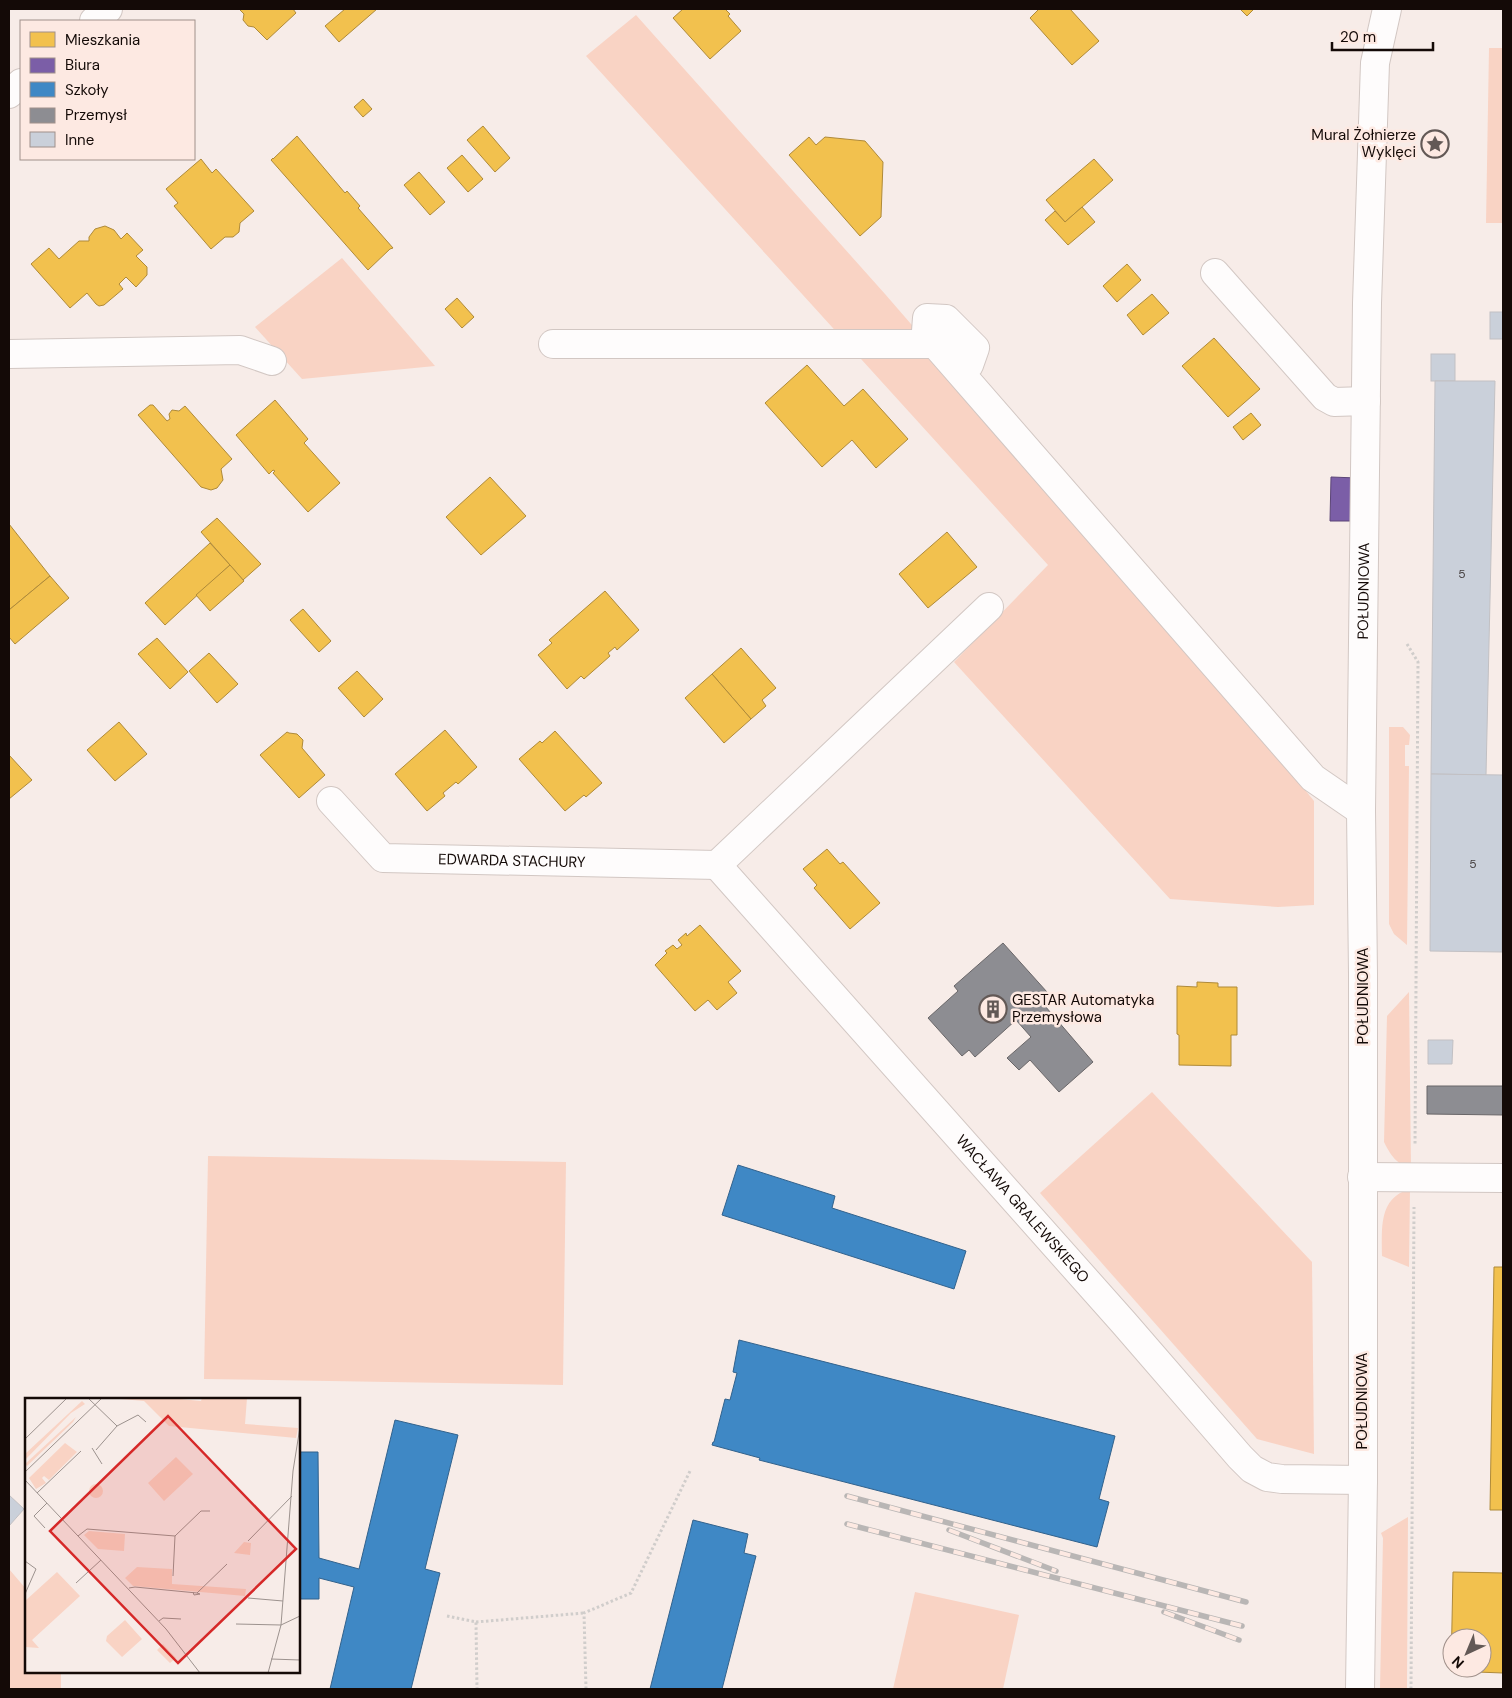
<svg xmlns="http://www.w3.org/2000/svg" width="1512" height="1698" font-family="'DM Sans',sans-serif">
<style>
.green{fill:#f9d3c4}
.homes{fill:#f2c14e;stroke:#af8a39;fill-rule:evenodd}
.offices{fill:#7b5ea7;stroke:#5c4577}
.schools{fill:#3f88c5;stroke:#32628c}
.industry{fill:#8d8d92;stroke:#696668}
.building{fill:#cad0da;stroke:#c2c0c3}
.lines{fill:none;stroke-linecap:round;stroke-linejoin:round}
.minor-casing{stroke:#d2c7c3;stroke-width:30}
.path{stroke:#d0cdcb;stroke-width:3;stroke-dasharray:2.5 2.5;stroke-linecap:butt}
.minor{stroke:#fefcfc;stroke-width:28}
.rail-casing{stroke:#b9b6b5;stroke-width:5.5}
.rail{stroke:#fde9e2;stroke-width:4;stroke-dasharray:11;stroke-linecap:butt}
.labels{text-anchor:middle;stroke-width:5;stroke-linejoin:round;paint-order:stroke}
.number-label{font-size:12px;fill:#423c3c}
.poi-label{font-size:15px;fill:#140a07;stroke:#fde9e2;text-anchor:end}
.street-label{font-size:15px;fill:#140a07;stroke:#fde9e2}
.inset-road{fill:none;stroke:#9c928e;stroke-width:1}
.view{fill:#d62828;fill-opacity:0.15;stroke:#d62828;stroke-width:2.5}
.inset-edge{fill:none;stroke:#140a07;stroke-width:2.5}
</style>
<rect width="100%" height="100%" fill="#f7ece8"/>
<g class="green">
<polygon points="636,15 885,294 1170,623 1314,801 1314,905 1278,907 1170,899 954,662 1048,565 586,56"/>
<polygon points="1489,48 1503,48 1503,223 1486,223"/>
<polygon points="342,258 435,366 302,379 255,327"/>
<polygon points="1389,727 1403,727 1410,735 1409,745 1405,745 1405,766 1409,766 1407,945 1394,934 1389,924"/>
<path d="M1409,992L1411,1167C1397,1166 1390,1154 1384,1142L1387,1016Z"/>
<polygon points="1152,1092 1312,1262 1314,1454 1257,1439 1040,1193"/>
<polygon points="208,1156 566,1162 563,1385 204,1379"/>
<path d="M1410,1189L1409,1267L1382,1256C1382,1229 1378,1198 1410,1189Z"/>
<polygon points="1408,1517 1407,1689 1380,1689 1383,1538 1381,1533"/>
<polygon points="9,1569 26,1589 26,1672 61,1672 61,1689 9,1689"/>
<polygon points="915,1592 1019,1615 1003,1689 893,1689"/>
</g>
<g class="homes">
<polygon points="239,9 293,9 296,13 267,40 254,27 248,26 243,20 244,14"/>
<polygon points="345,9 377,9 339,42 325,26"/>
<polygon points="683,9 725,9 730,14 728,16 741,31 710,59 673,18"/>
<polygon points="1037,9 1070,9 1099,41 1072,65 1030,18 1038,10"/>
<polygon points="1240,9 1254,9 1247,16"/>
<polygon points="363,99 372,109 363,117 354,107"/>
<polygon points="483,126 510,158 495,172 467,140"/>
<polygon points="297,136 345,193 347,191 360,206 358,208 393,248 390,249 368,270 271,160 273,158 273,159"/>
<polygon points="809,137 816,145 825,137 865,141 883,162 881,217 860,236 789,155"/>
<polygon points="462,155 483,179 468,192 447,168"/>
<polygon points="201,159 212,173 216,169 254,211 240,223 239,232 233,237 225,237 211,249 174,206 178,203 166,189"/>
<polygon points="1094,159 1113,180 1065,222 1046,200"/>
<polygon points="419,172 445,202 430,215 404,185"/>
<polygon points="1082,207 1095,222 1068,245 1045,220 1055,211 1065,222"/>
<polygon points="105,226 114,230 121,239 127,233 143,250 136,256 147,267 147,275 136,287 126,277 119,284 123,289 104,305 99,306 96,304 87,293 70,308 31,264 49,248 59,259 79,241 89,241 89,237 95,229"/>
<polygon points="1127,264 1141,280 1117,302 1103,286"/>
<polygon points="1152,294 1169,313 1143,335 1127,315"/>
<polygon points="457,298 474,317 462,328 445,309"/>
<polygon points="1214,338 1260,389 1228,417 1182,366"/>
<polygon points="807,365 844,406 863,389 908,439 876,468 852,440 822,467 765,403"/>
<polygon points="275,400 308,439 304,443 340,483 308,512 273,473 275,471 273,470 269,474 236,435"/>
<polygon points="150,405 153,405 167,421 170,419 169,414 172,410 179,411 185,406 232,459 221,469 223,480 217,488 211,490 201,487 138,415"/>
<polygon points="1251,413 1261,425 1243,440 1233,427"/>
<polygon points="490,477 526,516 481,555 446,517"/>
<polygon points="217,518 261,564 243,580 201,532"/>
<polygon points="9,524 50,576 9,610"/>
<polygon points="947,532 977,567 928,608 899,574"/>
<polygon points="210,543 230,565 165,625 145,603"/>
<polygon points="230,565 244,581 210,611 196,595"/>
<polygon points="50,576 69,598 15,644 9,637 9,610"/>
<polygon points="605,591 639,630 617,650 615,647 608,653 610,656 584,679 581,676 567,689 538,655 552,643 549,640"/>
<polygon points="303,609 331,641 319,652 290,620"/>
<polygon points="157,638 188,672 170,689 138,654"/>
<polygon points="741,648 776,688 762,700 766,706 751,719 712,674"/>
<polygon points="209,653 238,684 217,703 189,671"/>
<polygon points="357,671 383,699 364,717 338,688"/>
<polygon points="712,674 751,719 724,743 685,698"/>
<polygon points="119,722 147,754 115,781 87,750"/>
<polygon points="445,730 477,767 458,784 456,782 443,793 445,796 427,811 395,774"/>
<polygon points="555,731 602,783 586,797 584,795 565,811 519,759 540,741 542,743"/>
<polygon points="287,732 289,733 297,734 303,740 302,748 325,775 299,798 260,755"/>
<polygon points="9,755 32,780 9,799"/>
<polygon points="827,849 840,864 843,862 880,903 850,929 814,888 817,885 803,869"/>
<polygon points="700,925 741,971 728,982 737,993 717,1010 708,1000 695,1011 655,965 667,953 665,951 673,945 677,949 682,945 678,940 686,933 687,936"/>
<polygon points="1197,982 1218,983 1218,987 1237,987 1237,1035 1231,1035 1231,1066 1179,1065 1179,1035 1177,1034 1177,986 1197,987"/>
<polygon points="1494,1267 1503,1267 1503,1510 1490,1510"/>
<path d="M1453,1572L1503,1573V1673L1451,1671ZM1452,1638H1482V1668H1452Z"/>
</g>
<polygon class="offices" points="1331,477 1357,478 1356,521 1330,521"/>
<g class="schools">
<polygon points="738,1165 835,1196 832,1208 966,1251 954,1289 722,1215"/>
<polygon points="739,1340 1115,1436 1099,1499 1109,1502 1097,1547 759,1460 760,1458 712,1445 713,1442 714,1442 725,1399 730,1400 737,1373 733,1372"/>
<polygon points="395,1420 458,1435 425,1569 440,1573 411,1689 330,1689 354,1587 319,1578 319,1599 299,1599 299,1452 318,1452 319,1558 359,1569"/>
<polygon points="693,1520 748,1534 744,1553 756,1556 722,1689 650,1689"/>
</g>
<g class="industry">
<polygon points="1003,943 1047,992 1039,999 1093,1062 1059,1092 1030,1060 1019,1070 1007,1058 1031,1037 1016,1020 975,1057 969,1050 962,1056 928,1018 958,991 954,986"/>
<polygon points="1427,1086 1503,1086 1503,1115 1427,1114"/>
</g>
<g class="building">
<rect x="1490" y="312" width="13" height="27"/>
<rect x="1431" y="354" width="24" height="27"/>
<polygon points="1435,381 1495,381 1486,775 1431,774"/>
<polygon points="1431,774 1503,775 1502,952 1430,951"/>
<polygon points="1428,1040 1453,1040 1452,1064 1428,1064"/>
<polygon points="9,1495 24,1509 9,1526"/>
</g>
<g class="lines">
<g class="minor-casing">
<g id="minor">
<polyline points="94,21 108,9"/>
<polyline points="9,94 21,83"/>
<polyline points="1215,273 1325,397 1334,402 1366,401"/>
<polyline points="553,344 935,344"/>
<polyline points="9,354 240,350 272,361"/>
<polyline points="960,372 969,365 975,348 946,319 927,318 926,331 935,344 1313,778 1361,811"/>
<path id="s1" d="M331,801L383,858L717,865"/>
<path id="s2" d="M717,865L1124,1323L1240,1457L1252,1469L1267,1477L1282,1479L1363,1480"/>
<polyline points="717,865 989,607"/>
<polyline points="1362,1177 1503,1178"/>
<path id="s3" d="M1360,1689L1363,1480V974L1361,811L1367,303L1375,63L1387,9"/>
</g>
</g>
<g class="path">
<polyline points="1407,644 1418,662 1415,1146"/>
<polyline points="447,1616 476,1622 477,1689"/>
<polyline points="476,1622 584,1613"/>
<polyline points="586,1689 584,1613 631,1593 691,1469"/>
<polyline points="1411,1689 1414,1207"/>
</g>
<use href="#minor" class="minor"/>
<g class="rail-casing">
<g id="rail">
<polyline points="847,1496 1246,1602"/>
<polyline points="847,1524 1242,1626"/>
<polyline points="949,1530 1056,1571"/>
<polyline points="1164,1612 1239,1640"/>
</g>
</g>
<use href="#rail" class="rail"/>
</g>
<defs>
<g id="sight-ring" transform="scale(1.4375)"><circle r="9.5" fill="#fde9e2" stroke="#635956" stroke-width="1.5"/><path d="M0-6L1.8-2.2L6-1.7L2.9 1.2L3.7 5.4L0 3.3L-3.7 5.4L-2.9 1.2L-6-1.7L-1.8-2.2Z" fill="#635956"/></g>
<g id="building-ring" transform="scale(1.4375)"><circle r="9.5" fill="#fde9e2" stroke="#635956" stroke-width="1.5"/><path d="M-4-6H4V6H1V3H-1V6H-4ZM-2.5-4.3h1.7v1.8h-1.7ZM.8-4.3h1.7v1.8H.8ZM-2.5-1h1.7V.8h-1.7ZM.8-1h1.7V.8H.8Z" fill="#635956"/></g>
</defs>
<g fill-rule="evenodd">
<use href="#sight-ring" x="1435" y="144"/>
<use href="#building-ring" x="993" y="1009"/>
</g>
<g class="labels">
<g class="number-label">
<text x="1462" y="578">5</text>
<text x="1473" y="868">5</text>
</g>
<g class="poi-label">
<text x="1416" y="140">Mural Żołnierze<tspan x="1416" dy="17">Wyklęci</tspan></text>
<text x="1012" y="1005" text-anchor="start">GESTAR Automatyka<tspan x="1012" dy="17">Przemysłowa</tspan></text>
</g>
<g class="street-label">
<text dy="5" stroke="none"><textPath href="#s3" startOffset="1098">POŁUDNIOWA</textPath></text>
<text dy="5" stroke="none"><textPath href="#s1" startOffset="206">EDWARDA STACHURY</textPath></text>
<text transform="translate(1363 996) rotate(-90)" y="5">POŁUDNIOWA</text>
<text dy="5" stroke="none"><textPath href="#s2" startOffset="460">WACŁAWA GRALEWSKIEGO</textPath></text>
<text transform="translate(1362 1401) rotate(-90)" y="5">POŁUDNIOWA</text>
</g>
</g>
<g transform="translate(25 1398)">
<rect width="275" height="275" fill="#f7ece8"/>
<path d="M144,0L176,3L177,0H222L220,26L273,30L271,40L144,28L119,3L96,1ZM57,3L60,6L46,15L0,62V56ZM51,19L48,24L2,68L0,66ZM40,45L52,54L24,82L19,78L17,80L21,85L11,91L4,80ZM151,59L168,76L139,103L123,85ZM64 93a7 7 0 1 1 14 0a7 7 0 1 1-14 0ZM64,133L100,136L99,153L73,151L59,137ZM219,144L226,145L225,157L209,155ZM112,169L147,171V186L221,191L220,198L108,188L100,180ZM32,174L55,198L7,242L14,250L0,249V203ZM100,222L117,241L97,259L81,243L82,238ZM138,246L151,260L145,265L132,252Z" fill="#f9d3c4"/>
<path class="inset-road" d="M63,0L92,28L71,52M159,0H175M92,28L113,17L121,24M0,41L42,0M67,50L77,66M0,74L77,0M0,82L141,231L175,275M12,95L56,53M20,130L9,118L22,105M53,138L62,131L150,138M150,138L176,113H185M223,143L267,98M0,163L11,171L0,196M148,178L150,138M51,185L76,162M104,190L110,189L172,195L175,196L169,197L168,194M172,195L202,166M223,200L258,203M134,223L138,220L156,221M211,226L256,227L275,218M246,261L275,262M243,275L256,227L268,73L275,29"/>
<path class="view" d="M143,18L271,151L153,265L25,133Z"/>
<rect width="275" height="275" class="inset-edge"/>
</g>
<rect width="1512" height="1698" fill="none" stroke="#140a07" stroke-width="20"/>
<rect x="20" y="20" width="175" height="140" fill="#fde9e2" stroke="#a0908a"/>
<rect x="30" y="32" width="25" height="15" fill="#f2c14e" stroke="#a0908a"/>
<text x="65" y="45" font-size="15" fill="#140a07">Mieszkania</text>
<rect x="30" y="58" width="25" height="15" fill="#7b5ea7" stroke="#a0908a"/>
<text x="65" y="70" font-size="15" fill="#140a07">Biura</text>
<rect x="30" y="82" width="25" height="15" fill="#3f88c5" stroke="#a0908a"/>
<text x="65" y="95" font-size="15" fill="#140a07">Szkoły</text>
<rect x="30" y="108" width="25" height="15" fill="#8d8d92" stroke="#a0908a"/>
<text x="65" y="120" font-size="15" fill="#140a07">Przemysł</text>
<rect x="30" y="132" width="25" height="15" fill="#cad0da" stroke="#a0908a"/>
<text x="65" y="145" font-size="15" fill="#140a07">Inne</text>
<g transform="translate(1467 1653) rotate(224)"><circle r="24" fill="#fde9e2" stroke="#a0908a"/>
<path d="M0-4L9 19L0 12L-9 19Z" fill="#635956"/>
<text y="-8" font-size="14" font-weight="bold" text-anchor="middle" fill="#140a07">N</text>
</g>
<path d="M1332 42v8h101v-8" fill="none" stroke="#140a07" stroke-width="2.5"/>
<text x="1340" y="42" font-size="15" fill="#140a07" stroke="#fde9e2" stroke-width="4" paint-order="stroke">20 m</text>
</svg>
